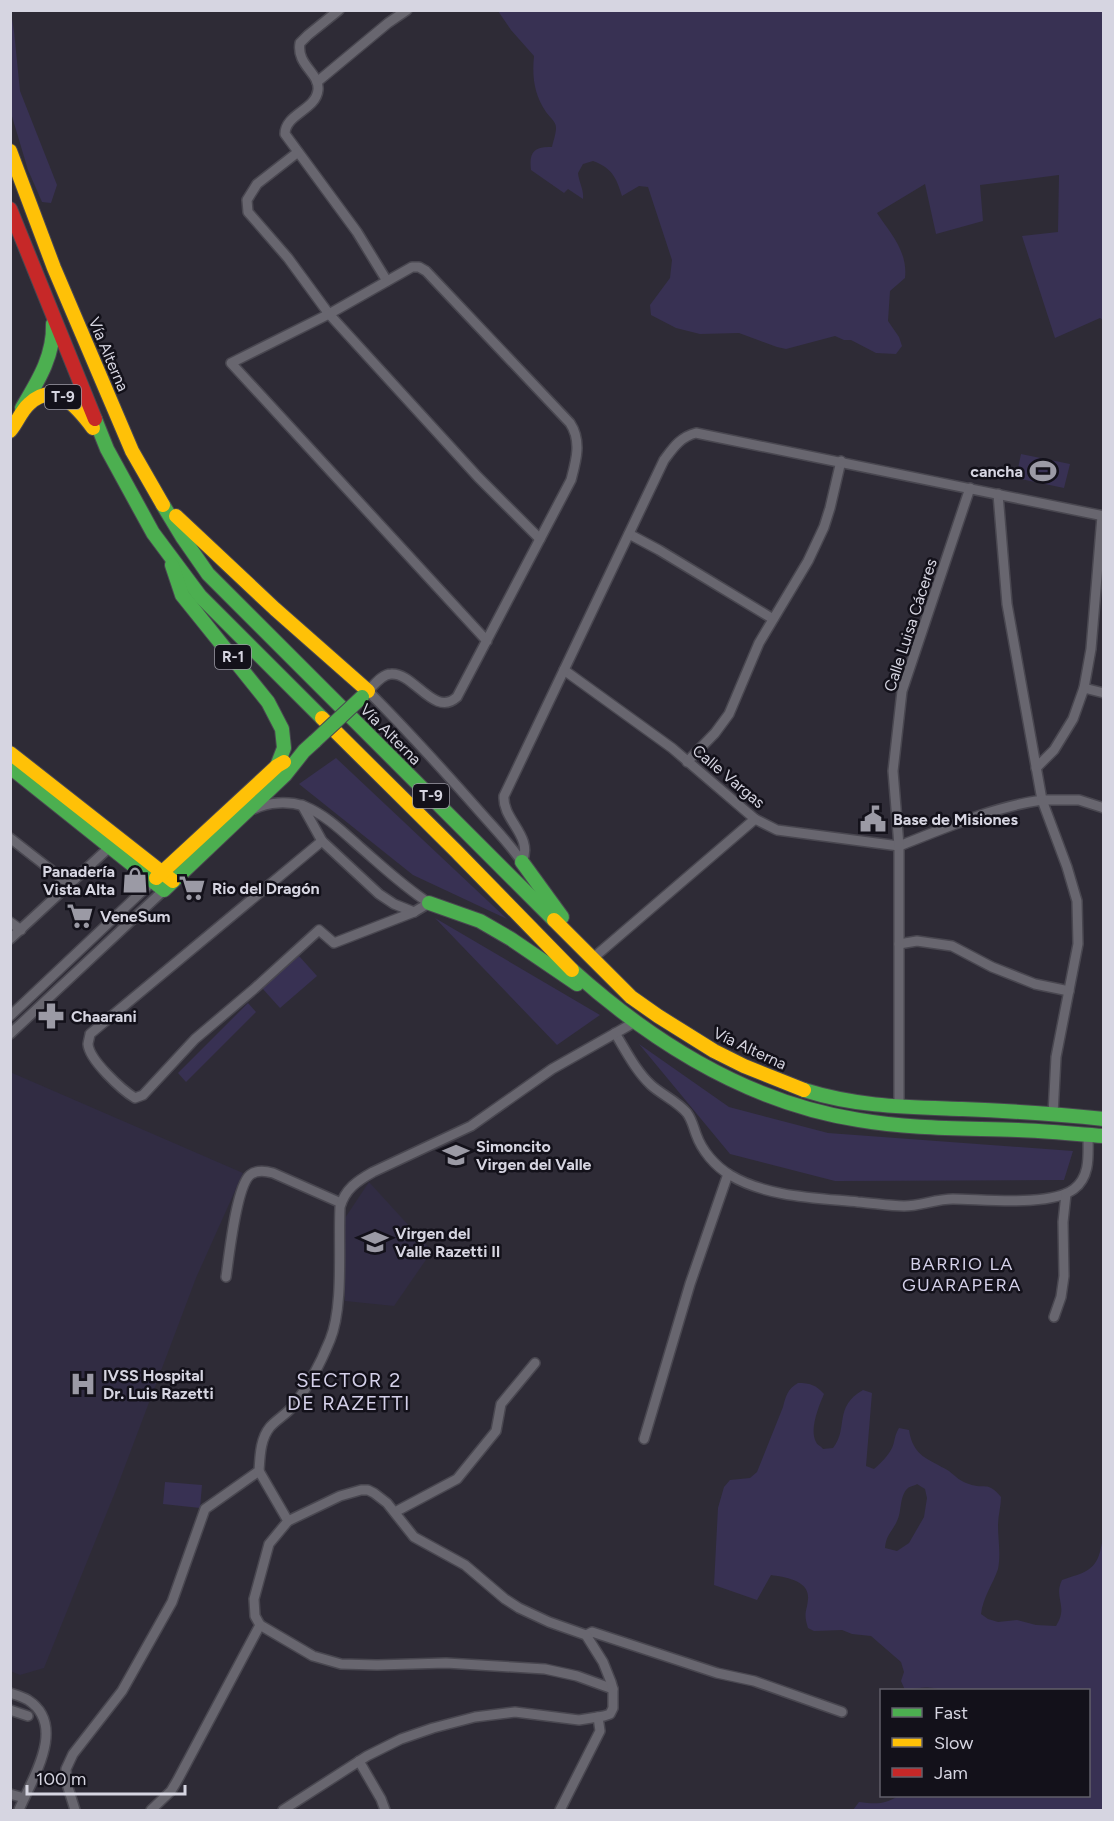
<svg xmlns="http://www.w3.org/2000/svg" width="1114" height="1821" font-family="Figtree,sans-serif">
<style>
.built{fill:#312c43}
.green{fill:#383153;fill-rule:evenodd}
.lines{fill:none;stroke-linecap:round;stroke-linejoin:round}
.street-casing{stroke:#494750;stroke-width:12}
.fast-casing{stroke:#494750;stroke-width:16}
.slow-casing{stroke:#494750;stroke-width:16}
.jam-casing{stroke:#494750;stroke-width:16}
.street{stroke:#68666f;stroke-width:9}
.fast{stroke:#4caf50;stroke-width:14}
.slow{stroke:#ffc107;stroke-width:14}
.jam{stroke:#c62828;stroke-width:14}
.fast-bridge-casing{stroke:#494750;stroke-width:16;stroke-linecap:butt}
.fast-bridge{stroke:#4caf50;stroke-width:14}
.labels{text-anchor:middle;stroke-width:5;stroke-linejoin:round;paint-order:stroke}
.shield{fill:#13111a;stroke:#9c9aa5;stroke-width:1.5}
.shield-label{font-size:15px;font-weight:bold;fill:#d6d5e1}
.street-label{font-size:16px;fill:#d6d5e1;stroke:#13111a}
.poi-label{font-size:16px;font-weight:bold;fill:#d6d5e1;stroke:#13111a;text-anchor:start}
.neighbourhood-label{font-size:18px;letter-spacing:1.5px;fill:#d4d0e9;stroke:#13111a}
.quarter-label{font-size:20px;letter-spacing:1.5px;fill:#d4d0e9;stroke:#13111a}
</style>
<rect width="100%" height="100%" fill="#2e2b36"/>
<g class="built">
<polygon points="10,1072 243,1173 196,1278 116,1490 44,1668 20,1675 10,1671"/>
<polygon points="369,1182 432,1251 394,1306 345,1301 343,1221"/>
</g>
<g class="green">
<path d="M498,11H1103V320L1100,318L1055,338L1022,236L1058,232L1059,175L980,185L983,221L936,234L925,184L877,213C890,233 908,251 905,278L890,291L888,321L899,337L902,346L896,354L876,353L851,340H844L835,336L786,349L777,347L739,333L700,334L676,328L651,315L650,305L670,278L672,260L648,187L639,186L622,196C616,177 612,168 593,161L583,164L578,173C579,183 584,189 583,199L568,189L564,193L531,170C529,153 533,146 552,147C553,142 556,134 556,128C556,121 550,118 546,112C534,94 532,77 534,56L511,30Z"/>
<polygon points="11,13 14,31 20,91 57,185 51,203 42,202 28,170 11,113"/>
<polygon points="1021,454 1070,464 1064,488 1016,478"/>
<polygon points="336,758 507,919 413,875 299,784"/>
<polygon points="435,918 600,1015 557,1045"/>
<polygon points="299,956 317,976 280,1008 262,988"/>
<polygon points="248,1003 256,1012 186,1082 178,1073"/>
<polygon points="639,1044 729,1107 828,1133 1073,1151 1064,1180 835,1181 730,1154"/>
<path d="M798,1383C810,1383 816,1385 824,1394C819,1406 809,1429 816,1442C817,1445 821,1446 823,1449L833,1448C849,1428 833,1407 863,1390L872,1393L866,1466L874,1469C881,1463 888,1456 892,1448C895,1442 894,1436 899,1428L909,1430C913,1457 929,1459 949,1471C955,1476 961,1482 969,1484C985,1490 987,1480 1001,1497C1001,1506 998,1516 998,1525C998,1540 1001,1554 998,1569C993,1584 983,1597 981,1614L988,1619L998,1622L1017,1620L1036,1625L1056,1626C1069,1606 1053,1598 1062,1580C1078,1574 1093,1573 1099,1555C1101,1550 1101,1545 1103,1540V1810H853L859,1802C875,1804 884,1805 898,1796H1088V1690H940C928,1685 917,1689 905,1690L901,1681L904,1672L901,1662L871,1636L852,1634L842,1630L814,1631L808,1628C803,1612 807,1612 808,1599C810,1580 784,1577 771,1575L757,1600L714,1585L718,1508L724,1487L730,1480L750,1478L757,1472L783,1407C786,1395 788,1389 798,1383ZM917,1484L925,1489L927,1498L924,1517L909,1543L897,1551L885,1548C886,1535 892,1532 897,1521C902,1512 899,1496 908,1488C909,1487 916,1485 917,1484Z"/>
<polygon points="165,1482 202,1485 200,1508 163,1504"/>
</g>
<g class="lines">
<g class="street-casing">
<g id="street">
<path d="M339,10L308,35L300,43C296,65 320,73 318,90C316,110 285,114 285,134L357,232L387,281"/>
<polyline points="317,82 388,23 407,10"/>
<polyline points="298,152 257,184 247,200 248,212 288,258 329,314 478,477 540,539"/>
<polyline points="629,534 659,550 773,619"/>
<path d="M487,641L231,363L329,314L412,267H419L426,271L570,423C582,441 576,461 571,480L457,697C434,718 414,672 391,674C382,674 374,685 368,691C407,730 444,771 481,813C495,829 510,844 522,862"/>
<polyline points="564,670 672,748 755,819 777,830 899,846"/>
<polyline points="1084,688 1104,693"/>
<polyline points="687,762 715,733 729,714 759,643 808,561 824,527 830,508 841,461"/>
<polyline points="1036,768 1054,750 1073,719 1084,688 1091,649 1102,516"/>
<polyline points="302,805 322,841 379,894 394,904 414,912"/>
<path d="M254,809C268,802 288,801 304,806C326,815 343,832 360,847C383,867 404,887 429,903L414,912L334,943L319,930L254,989L195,1039L143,1095L135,1098C122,1090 89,1060 88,1044C88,1043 90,1035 90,1034L322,841"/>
<polyline points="10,838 69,884"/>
<path d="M899,846C945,828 993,807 1042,800L1007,604L998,494"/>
<path d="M522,862C534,836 502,820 504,796L664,460C673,448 680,437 696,433L1104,516"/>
<polyline points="10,922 21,930"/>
<polyline points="10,939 113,844"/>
<polyline points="899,944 917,941 952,946 992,967 1035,984 1069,991"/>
<polyline points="592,959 755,819"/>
<polyline points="10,1016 153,881"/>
<path d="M615,1033C626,1051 636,1071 651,1085C662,1095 677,1101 687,1113C692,1120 693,1126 696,1134C702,1151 715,1166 730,1175C766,1197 817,1198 858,1202C873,1203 889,1206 904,1206C920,1206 936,1199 953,1199C983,1199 1050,1207 1074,1189C1091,1176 1088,1154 1088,1135"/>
<polyline points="10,1034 164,890"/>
<polyline points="899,1108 899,846 893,771 902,691 970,488"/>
<polyline points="1053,1114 1056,1057 1078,944 1077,901 1067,867 1042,800 1079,800 1104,808"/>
<path d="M226,1277C229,1257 236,1187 250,1175C256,1170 266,1171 273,1173L341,1203"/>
<polyline points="1054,1317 1061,1297 1064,1276 1063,1222 1066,1194"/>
<polyline points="644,1439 690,1284 728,1174"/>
<polyline points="395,1512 457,1479 496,1431 501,1404 535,1363"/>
<polyline points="260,1625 313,1656 341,1664 377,1665 446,1663 545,1669 577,1676 613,1689"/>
<polyline points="586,1635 592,1632 717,1673 754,1681 842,1712"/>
<path d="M10,1693C16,1695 23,1697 28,1700C68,1726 31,1780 19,1810"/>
<polyline points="10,1710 28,1716"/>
<polyline points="359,1761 381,1799 385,1810"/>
<polyline points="10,1794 24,1798"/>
<path d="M75,1810L67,1784L66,1769L73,1754L122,1691L172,1602L205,1509L259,1471C260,1457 260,1439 270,1427C277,1419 287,1414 294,1405C308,1387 321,1362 330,1340C344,1306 338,1245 340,1207C345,1189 357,1181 373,1172L471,1126L552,1069L635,1022"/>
<polyline points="151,1810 171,1791 177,1781 260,1625 255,1616 254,1599 269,1544 288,1521 259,1471"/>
<polyline points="283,1810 367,1756 401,1739 433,1728 475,1717 515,1712 579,1720 604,1716 610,1714 613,1708 613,1689 611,1682 603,1662 586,1635 549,1622 519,1608 505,1599 465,1565 414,1537 387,1503 374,1493 368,1490 361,1490 340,1496 288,1521"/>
<polyline points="560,1810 600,1731 598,1717"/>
</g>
</g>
<g class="fast-casing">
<g id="fast">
<path d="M22,408C38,381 54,356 53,324"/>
<polyline points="95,419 107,449 153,533 200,596 322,718"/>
<polyline points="163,505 183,538 208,574 554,920"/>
<polyline points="172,565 182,595 268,702 282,729 284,748 277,766"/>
<polyline points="10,767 164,890 285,775 304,751 315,741"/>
<polyline points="522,862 562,917"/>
<polyline points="429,903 480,921 511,939 577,984"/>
<path d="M572,970C653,1043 750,1103 859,1120C911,1129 965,1128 1018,1130C1047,1131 1075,1134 1104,1136"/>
<path d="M804,1090C858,1107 906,1107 962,1109C1010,1111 1057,1114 1104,1119"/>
</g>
</g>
<g class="slow-casing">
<g id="slow">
<polyline points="10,151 54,268 132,451 163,505"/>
<path d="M10,431C17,423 21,411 29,404C55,379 78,408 93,428"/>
<polyline points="176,516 275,609 368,691"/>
<polyline points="322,718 456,851 572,970"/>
<polyline points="10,753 173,881"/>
<polyline points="156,878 277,766 284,762"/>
<polyline points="554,920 631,997 658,1016 714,1051 744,1066 804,1090"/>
</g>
</g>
<g class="jam-casing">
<polyline id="jam" points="10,209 95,419"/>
</g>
<use href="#street" class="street"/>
<use href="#fast" class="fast"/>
<use href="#slow" class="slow"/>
<use href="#jam" class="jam"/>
<g class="fast-bridge-casing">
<polyline id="fast-bridge" points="315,741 362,697"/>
</g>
<use href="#fast-bridge" class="fast-bridge"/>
</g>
<defs>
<g id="stadium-bare" transform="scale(2.07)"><path d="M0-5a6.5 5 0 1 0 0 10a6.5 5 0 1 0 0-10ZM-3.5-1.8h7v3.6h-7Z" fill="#9b9aa5" stroke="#13111a" stroke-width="2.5" paint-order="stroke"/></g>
<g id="civic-bare" transform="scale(2.07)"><path d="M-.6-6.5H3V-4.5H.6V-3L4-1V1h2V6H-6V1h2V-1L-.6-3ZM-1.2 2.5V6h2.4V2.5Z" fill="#9b9aa5" stroke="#13111a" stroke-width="2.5" paint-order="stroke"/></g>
<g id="shop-bare" transform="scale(2.07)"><path d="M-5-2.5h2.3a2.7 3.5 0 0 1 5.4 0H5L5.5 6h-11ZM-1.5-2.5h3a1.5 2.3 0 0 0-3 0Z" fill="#9b9aa5" stroke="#13111a" stroke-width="2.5" paint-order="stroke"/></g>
<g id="supermarket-bare" transform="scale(2.07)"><path d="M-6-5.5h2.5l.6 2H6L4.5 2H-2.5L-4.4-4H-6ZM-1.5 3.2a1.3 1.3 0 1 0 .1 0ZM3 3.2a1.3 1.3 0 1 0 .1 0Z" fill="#9b9aa5" stroke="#13111a" stroke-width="2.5" paint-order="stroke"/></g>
<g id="pharmacy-bare" transform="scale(2.07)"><path d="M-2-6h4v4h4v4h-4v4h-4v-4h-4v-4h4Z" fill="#9b9aa5" stroke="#13111a" stroke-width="2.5" paint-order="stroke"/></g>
<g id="school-bare" transform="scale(2.07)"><path d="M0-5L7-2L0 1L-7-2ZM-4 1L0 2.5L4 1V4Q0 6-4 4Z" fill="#9b9aa5" stroke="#13111a" stroke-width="2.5" paint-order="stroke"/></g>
<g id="university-bare" transform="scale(2.07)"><path d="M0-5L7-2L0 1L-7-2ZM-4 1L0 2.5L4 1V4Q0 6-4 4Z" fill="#9b9aa5" stroke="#13111a" stroke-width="2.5" paint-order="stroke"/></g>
<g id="hospital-bare" transform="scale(2.07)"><path d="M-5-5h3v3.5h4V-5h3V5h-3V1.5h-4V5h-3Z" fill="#9b9aa5" stroke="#13111a" stroke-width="2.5" paint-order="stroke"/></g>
</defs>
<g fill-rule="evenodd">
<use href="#stadium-bare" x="1043" y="471"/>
<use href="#civic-bare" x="873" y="819"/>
<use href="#shop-bare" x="135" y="880"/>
<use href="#supermarket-bare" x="192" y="888"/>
<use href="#supermarket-bare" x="80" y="916"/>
<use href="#pharmacy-bare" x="51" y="1016"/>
<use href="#school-bare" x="456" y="1155"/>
<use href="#university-bare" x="375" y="1242"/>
<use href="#hospital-bare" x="83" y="1384"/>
</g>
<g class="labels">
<g class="shield">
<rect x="45" y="385" width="36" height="24" rx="4.5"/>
<rect x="215" y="645" width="36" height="24" rx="4.5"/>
<rect x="413" y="784" width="36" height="24" rx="4.5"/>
</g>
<g class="shield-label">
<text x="63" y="402">T-9</text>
<text x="233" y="662">R-1</text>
<text x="431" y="801">T-9</text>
</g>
<g class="street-label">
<text transform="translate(109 354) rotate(67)" y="6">Vía Alterna</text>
<text transform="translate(910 625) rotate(-72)" y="6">Calle Luisa Cáceres</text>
<text transform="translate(391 734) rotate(45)" y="6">Vía Alterna</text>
<text transform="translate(729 776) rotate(40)" y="6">Calle Vargas</text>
<text transform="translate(750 1048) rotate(25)" y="6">Vía Alterna</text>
</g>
<g class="poi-label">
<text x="1023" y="477" text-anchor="end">cancha</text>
<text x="893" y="825">Base de Misiones</text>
<text x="115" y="877" text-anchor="end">Panadería<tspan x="115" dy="18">Vista Alta</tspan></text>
<text x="212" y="894">Rio del Dragón</text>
<text x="100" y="922">VeneSum</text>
<text x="71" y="1022">Chaarani</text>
<text x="476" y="1152">Simoncito<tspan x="476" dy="18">Virgen del Valle</tspan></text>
<text x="395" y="1239">Virgen del<tspan x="395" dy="18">Valle Razetti II</tspan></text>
<text x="103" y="1381">IVSS Hospital<tspan x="103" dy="18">Dr. Luis Razetti</tspan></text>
</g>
<g class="neighbourhood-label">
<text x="962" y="1270">BARRIO LA<tspan x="962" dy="21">GUARAPERA</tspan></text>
</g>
<g class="quarter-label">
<text x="349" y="1387">SECTOR 2<tspan x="349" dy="23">DE RAZETTI</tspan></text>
</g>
</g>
<rect width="1114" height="1821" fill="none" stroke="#d6d5e1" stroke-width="24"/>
<rect x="880" y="1689" width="210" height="108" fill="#13111a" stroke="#615f6a" stroke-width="1.5"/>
<rect x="892" y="1708" width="30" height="9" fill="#4caf50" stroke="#615f6a" stroke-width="1.5"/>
<text x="934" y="1719" font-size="18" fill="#d6d5e1">Fast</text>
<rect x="892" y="1738" width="30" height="9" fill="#ffc107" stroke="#615f6a" stroke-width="1.5"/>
<text x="934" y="1749" font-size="18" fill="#d6d5e1">Slow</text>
<rect x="892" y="1768" width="30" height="9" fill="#c62828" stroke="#615f6a" stroke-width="1.5"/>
<text x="934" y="1779" font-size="18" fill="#d6d5e1">Jam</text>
<path d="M27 1785v9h158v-9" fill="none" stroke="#d6d5e1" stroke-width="3"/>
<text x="36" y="1785" font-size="18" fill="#d6d5e1" stroke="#13111a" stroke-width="4.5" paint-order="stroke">100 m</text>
</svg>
